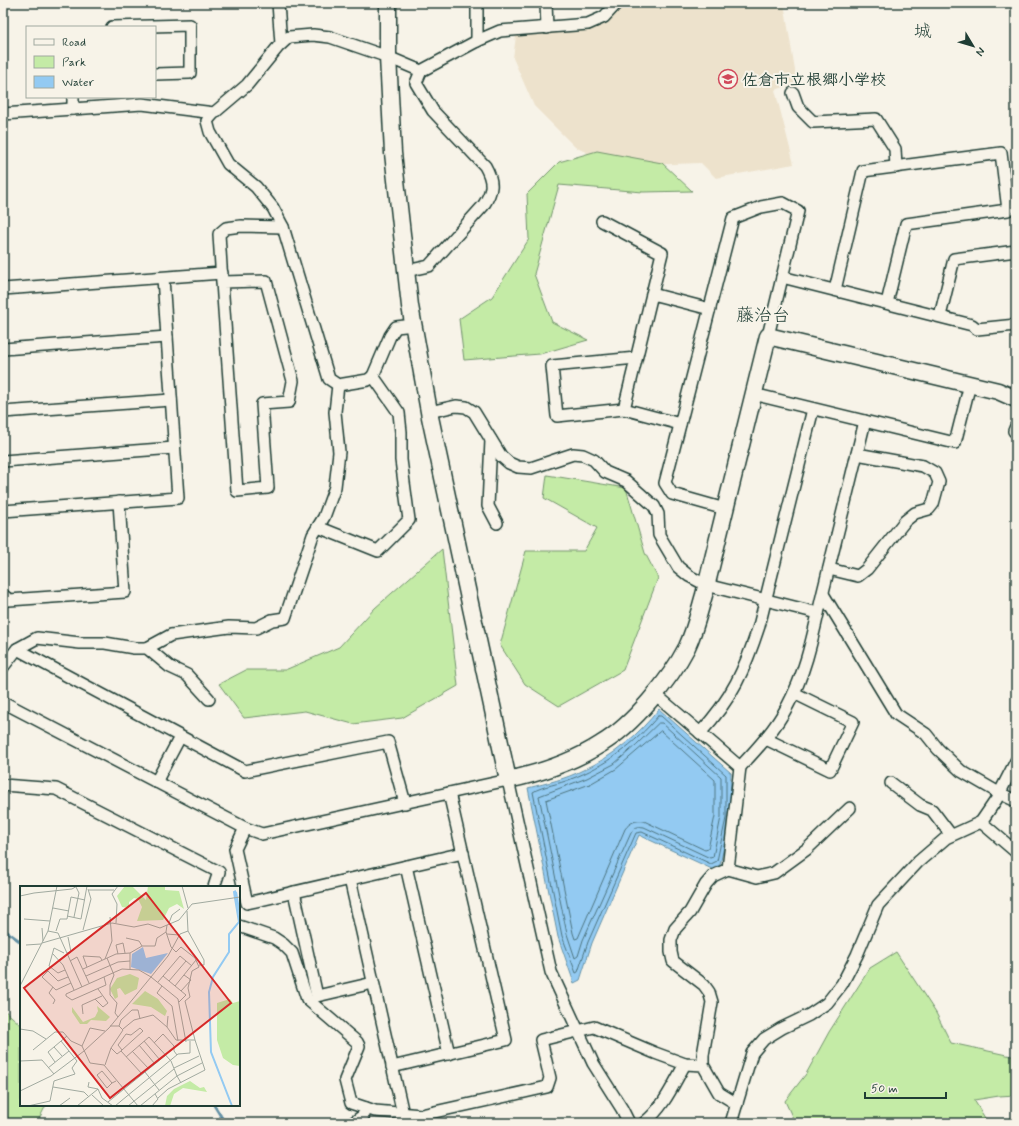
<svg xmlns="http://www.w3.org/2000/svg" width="1019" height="1126" font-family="Mynerve,'Klee One',sans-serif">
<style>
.built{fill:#ede2cc}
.green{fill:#c4eba6;stroke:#72946d}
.water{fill:#93caf2;stroke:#6592a6}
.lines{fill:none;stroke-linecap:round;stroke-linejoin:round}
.shore{stroke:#4d7580;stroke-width:1}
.stream{stroke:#6592a6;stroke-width:3}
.street-casing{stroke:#1f3d34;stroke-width:14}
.secondary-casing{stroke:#1f3d34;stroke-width:19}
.street{stroke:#f7f3e8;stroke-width:11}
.secondary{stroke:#f7f3e8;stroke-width:16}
.labels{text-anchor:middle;stroke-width:4;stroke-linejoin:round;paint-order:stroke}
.poi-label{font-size:16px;font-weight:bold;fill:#1f3d34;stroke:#f7f3e8;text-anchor:start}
.quarter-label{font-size:18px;fill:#1f3d34;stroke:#f7f3e8}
.inset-river{fill:none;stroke:#93caf2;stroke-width:2}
.inset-road{fill:none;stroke:#a1aaa0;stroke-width:1}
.view{fill:#d62828;fill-opacity:0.15;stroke:#d62828;stroke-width:2}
.inset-edge{fill:none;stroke:#1f3d34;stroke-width:2}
</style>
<rect width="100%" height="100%" fill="#f7f3e8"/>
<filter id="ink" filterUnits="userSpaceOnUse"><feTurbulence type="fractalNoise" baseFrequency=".025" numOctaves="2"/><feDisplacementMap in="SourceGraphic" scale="8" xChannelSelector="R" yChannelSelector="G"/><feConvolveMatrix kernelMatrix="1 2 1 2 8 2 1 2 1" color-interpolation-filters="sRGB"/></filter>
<g filter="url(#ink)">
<polygon class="built" points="622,3 784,3 797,83 775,90 794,164 716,178 701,163 615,166 575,147 534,106 513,58 516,36 585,29 610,20"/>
<g class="green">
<polygon points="597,151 662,163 692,191 643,192 559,185 534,274 552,322 588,340 540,354 464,360 459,319 492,297 529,239 527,194 559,162"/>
<polygon points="547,475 626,488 645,553 658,578 623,670 559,706 525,684 500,645 526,551 584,551 597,528 544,498"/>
<polygon points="442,549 458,686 402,718 353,724 305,711 244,718 219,684 246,670 285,670 339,647 375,608"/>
<polygon points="896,952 936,1013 951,1043 1016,1057 1016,1095 999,1096 974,1100 988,1123 795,1123 785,1101 806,1074 829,1032 870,968"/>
<polygon points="3,1009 21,1025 21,1105 46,1105 37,1123 3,1123"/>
</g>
<path class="water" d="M659,709L731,773L730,818L720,865L712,869L639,835L592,943L580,980L574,983L558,937L528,788C547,783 566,779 583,770C613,757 639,734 659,709Z"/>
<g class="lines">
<g class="shore">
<path d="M658,716H661L726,775V818L717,861L711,864L642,832L636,833L588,942L578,972L576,973L562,936L533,792C542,786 560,784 571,779C605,766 635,744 658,716Z"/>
<path d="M659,723H662L721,777V817L713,857L710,858L644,827C638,826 634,827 631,833L583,940L578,956L575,958L567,934L539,796L587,778L614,764L636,745Z"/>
<path d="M661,731L715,780V816L708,849L705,850L644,821C636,820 630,822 625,829L578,938L575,939L573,933L546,800L590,784L616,769Z"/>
</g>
<g class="stream">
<polyline points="3,929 21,942"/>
<polyline points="214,1105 225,1123"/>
</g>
<g class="street-casing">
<g id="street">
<polyline points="278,3 281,44"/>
<polyline points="546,3 547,28"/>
<polyline points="477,5 477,41"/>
<polyline points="112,27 190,25 190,73 155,74"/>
<polyline points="793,93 798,107 813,122 876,119 895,149 896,167"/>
<polyline points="73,97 73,109"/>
<polyline points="214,113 207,121 210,132 228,164 256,187 273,208 283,227 329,379 338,385 368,380 373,376"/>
<polyline points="3,114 142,104 214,113 247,85 278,47 289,37 313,35 330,37 388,57 421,71 477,41 500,31 588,24 604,17 617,3"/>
<polyline points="602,221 662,253 624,409"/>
<path d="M406,271L429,266L483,206C493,191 494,182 485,166L433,111L416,83L421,71"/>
<polyline points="782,277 972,325 977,329 1016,325"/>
<polyline points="222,282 266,281 293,381 289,402 262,404 268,488 237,491 222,282 219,234 226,228 241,226 283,227"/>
<polyline points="3,289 222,273"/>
<polyline points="835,290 863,171 1001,153 1008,210 906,224 887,303"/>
<polyline points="652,294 710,309"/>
<polyline points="940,316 954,259 1016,251"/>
<polyline points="3,349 167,337"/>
<polyline points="636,358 552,366 557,416 624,409 680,424"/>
<polyline points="753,394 955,443 970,384"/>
<polyline points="3,412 171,400"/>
<polyline points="429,412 456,406 466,407 474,412 501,456 509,463 518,467 531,468 573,454 583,455 594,460 605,472 626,481 654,506 658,514 659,535 678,567 689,576 706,585 818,613"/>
<polyline points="1016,426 1014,431 1016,432"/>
<polyline points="491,440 488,506 497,523"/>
<polyline points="3,461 174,448"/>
<polyline points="725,509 672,494 665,483 733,218 761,207 783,203 798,211 768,336"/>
<polyline points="3,511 178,498 163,278"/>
<polyline points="318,527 378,551 409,520 401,460 401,432 399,413 373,376 390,336 396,327 414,325"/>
<polyline points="829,569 858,576 867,569 905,521 915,513 929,509 933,504 939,482 935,473 923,466 857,454"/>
<polyline points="823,594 896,714 926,734 938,749 961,771 999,793 1016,801"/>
<polyline points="3,595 9,600 125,592 119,502"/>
<polyline points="147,648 171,635 229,627 256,628 272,620 285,618 313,535 324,517 335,487 339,452 335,412 338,385"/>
<polyline points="17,649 245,771 388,742 405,803"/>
<polyline points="3,667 17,649 37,638 80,643 105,643 134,648 147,648 170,667 187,675 209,699"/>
<polyline points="655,694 740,767 728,869 713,876 706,884 690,912 675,929 671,940 671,952 673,961 704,985 709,992 712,1002 703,1055 703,1065"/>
<polyline points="3,702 245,828 262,834 508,780 551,972 593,1063 622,1109 629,1123"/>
<path d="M700,733C732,699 745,669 759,626L813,409"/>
<polyline points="766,739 830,770 853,722 794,693"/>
<path d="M740,767C758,748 776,728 788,705C807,670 814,630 823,592C837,535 851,478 865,421"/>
<polyline points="156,782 180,737"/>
<polyline points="891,783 920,805 932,810 951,835"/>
<polyline points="3,785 56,789 219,872 214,887"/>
<polyline points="981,822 1016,852"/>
<polyline points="245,828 235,849 247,903 463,853"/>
<polyline points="406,866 449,1054"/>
<polyline points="728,869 757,877 774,873 807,849 850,808"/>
<polyline points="350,879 403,1114"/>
<polyline points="294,892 317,996 373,983"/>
<polyline points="239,926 274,938 283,944 292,953 307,999 357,1042 359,1046 345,1080 351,1103 375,1111 421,1115 547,1087 550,1078 541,1040 594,1027 655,1053 685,1064 703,1065 719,1093 737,1104"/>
<polyline points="392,1067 506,1040 449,793"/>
<polyline points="353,1123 364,1115 366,1108"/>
<path d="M644,1123C664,1107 673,1085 685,1064"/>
<polyline points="731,1123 752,1053 764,1039 782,1028 809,1015 827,1003 842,984 857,955 878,905 918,862 946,838 981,822 996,800 1016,761"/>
</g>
</g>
<g class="secondary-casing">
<path id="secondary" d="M388,3V57L393,153L410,306L430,417L508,780C540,773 573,762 601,744C633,725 670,680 687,647C695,630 699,612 704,595L768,336L998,391L1016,399"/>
</g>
<use href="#street" class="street"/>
<use href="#secondary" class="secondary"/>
</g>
</g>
<defs>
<g id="school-ring" transform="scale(1)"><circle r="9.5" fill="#f7f3e8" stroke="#d1495b" stroke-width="1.5"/><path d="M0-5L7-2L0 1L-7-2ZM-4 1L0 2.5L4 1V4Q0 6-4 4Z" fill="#d1495b"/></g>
</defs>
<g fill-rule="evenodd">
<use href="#school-ring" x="728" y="79"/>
</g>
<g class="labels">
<g class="poi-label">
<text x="742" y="85">佐倉市立根郷小学校</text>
</g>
<g class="quarter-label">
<text x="923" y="37">城</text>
<text x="763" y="321">藤治台</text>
</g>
</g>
<g transform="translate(20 886)">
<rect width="220" height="220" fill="#f7f3e8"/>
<path d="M105,0H112L126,14L128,0H145V4L159,5L164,23L157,18L149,22L143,34L117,35L122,21L118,13L114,12L109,16V22L102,21L97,10ZM110,88L119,92L117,103L105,109L100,102L97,103L98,111L95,113L90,103L97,92ZM125,105L138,113L147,125L145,130L131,121L112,118ZM210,113L213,117L220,115V180L213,179L203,172L197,154V117ZM77,120L90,131L86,135L71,134L67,138H60L52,126V121L63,136L75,131L78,125ZM170,195L180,202L184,201L187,206L163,202L154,208L150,220H145L147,210L154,203Z" fill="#c4eba6"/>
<path d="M123,61L126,72L148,67L131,88L111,81L112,68Z" fill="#93caf2"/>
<path class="inset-river" d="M216,6L220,29M212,220L191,166L189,106L193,91L209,66V48L219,36L214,6L216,5"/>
<path class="inset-road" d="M162,0L168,22M69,4H94M0,10L14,7L52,3L57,0M33,22L49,25M167,25L168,45L184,74V79H179M47,30L61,33L67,0M54,31L59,7L56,1M4,33L30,35M96,37L97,18L92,8L98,0M149,37L152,29L160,23M147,39L146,46L151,61L156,66L161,61L175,72L179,81L172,85L168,102L170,111L165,115L175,154H156L147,141L148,130M22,42L23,55M63,44L71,13L68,3M28,45L38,47L62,101M36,45L40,33H47L51,11L65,14M147,48L159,49M106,52L119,55L122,60M22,57L92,37L114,41L128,38L140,42L159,34L172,18L220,11M6,59L21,58M44,67L34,62L29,80L38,87L45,84M47,67L51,66L48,51M33,68L43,79L54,104M98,68L96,59L103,57L105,67M87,72L94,89L90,99V109L97,117L95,127L98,131M85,73L92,55L90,31M50,75L57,71L69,97M67,81L63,70L80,71L82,74M63,83L96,68L110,67M110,83V67L122,60H135L137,52L146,46M66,90L98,76L110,75M143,90L166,109L159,116M48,91L38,95L28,85L22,91L36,104L51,97M149,95L166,75M138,96L160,70L172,80M0,100L28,45L37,0M142,100L137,107L152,120L158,155M155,100L176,74M33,101L29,107L35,114L33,118M161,105L171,94L164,89M75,113L83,121L88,117L78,103M63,128L62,119L82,110M90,140H99L101,134L112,124H118L120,133M0,143L13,145L26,153M103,143L114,134L133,129L147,141M124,155L140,174M166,156L158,113L131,91L148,70L160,48L168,45M134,157L143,148L154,160V165L157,169M119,159L135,178M62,160L70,142L85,145M34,161L42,170M91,162L97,168L101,165L102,164L123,145L120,142L111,149L106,148L98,159L102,164M13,164L35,146H43L51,155L62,160L70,177L84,179L118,220M101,165L122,188M112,165L129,183M106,171L129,151L151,175L157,190L120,220M0,175L22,174L34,188M35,176L28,166L47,150M85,179L91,162L103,144L99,140M28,182L49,165M154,182L179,170M125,186L139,204M69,196L68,201L78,203L82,212L93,220M92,197L82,185L77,189L87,202L92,197L96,195M161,197L157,190L182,177M33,201L64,206L69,211M0,205L31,190L64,165L89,142L131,91L119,84L102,83L95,86L46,108V110L52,114L86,99L84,91M72,209L84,220M138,212L148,203L185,184L175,154M88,216L146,169M8,220L30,215L34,195L55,188L52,182L57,175L41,155M39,220L50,212M57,220L78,203M95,220L158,168L170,167V155M108,220L154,183M132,220L138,213L135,208"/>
<path class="view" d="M126,7L211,117L90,212L4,102Z"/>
<rect width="220" height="220" class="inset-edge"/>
</g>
<rect width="1019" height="1126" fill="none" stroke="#f7f3e8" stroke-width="16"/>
<rect x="8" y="8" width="1003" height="1110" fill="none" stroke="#1f3d34" stroke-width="1.5" filter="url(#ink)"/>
<rect x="26" y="26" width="130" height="72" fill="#f7f3e8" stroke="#a1aaa0"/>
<rect x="34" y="39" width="20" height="6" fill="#f7f3e8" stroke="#a1aaa0"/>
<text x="62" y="46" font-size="12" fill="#1f3d34">Road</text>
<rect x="34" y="56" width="20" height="12" fill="#c4eba6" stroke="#a1aaa0"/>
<text x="62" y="66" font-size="12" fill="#1f3d34">Park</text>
<rect x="34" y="76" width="20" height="12" fill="#93caf2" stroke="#a1aaa0"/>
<text x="62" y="86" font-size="12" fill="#1f3d34">Water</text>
<g transform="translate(973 46) rotate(128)" stroke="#f7f3e8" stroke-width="3" paint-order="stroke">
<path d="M0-3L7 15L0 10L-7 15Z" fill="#1f3d34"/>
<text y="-6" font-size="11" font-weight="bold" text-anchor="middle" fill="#1f3d34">N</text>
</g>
<path d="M865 1092v6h81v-6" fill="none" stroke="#1f3d34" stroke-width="2"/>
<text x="871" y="1092" font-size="12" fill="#1f3d34" stroke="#f7f3e8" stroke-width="3" paint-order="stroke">50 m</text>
</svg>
